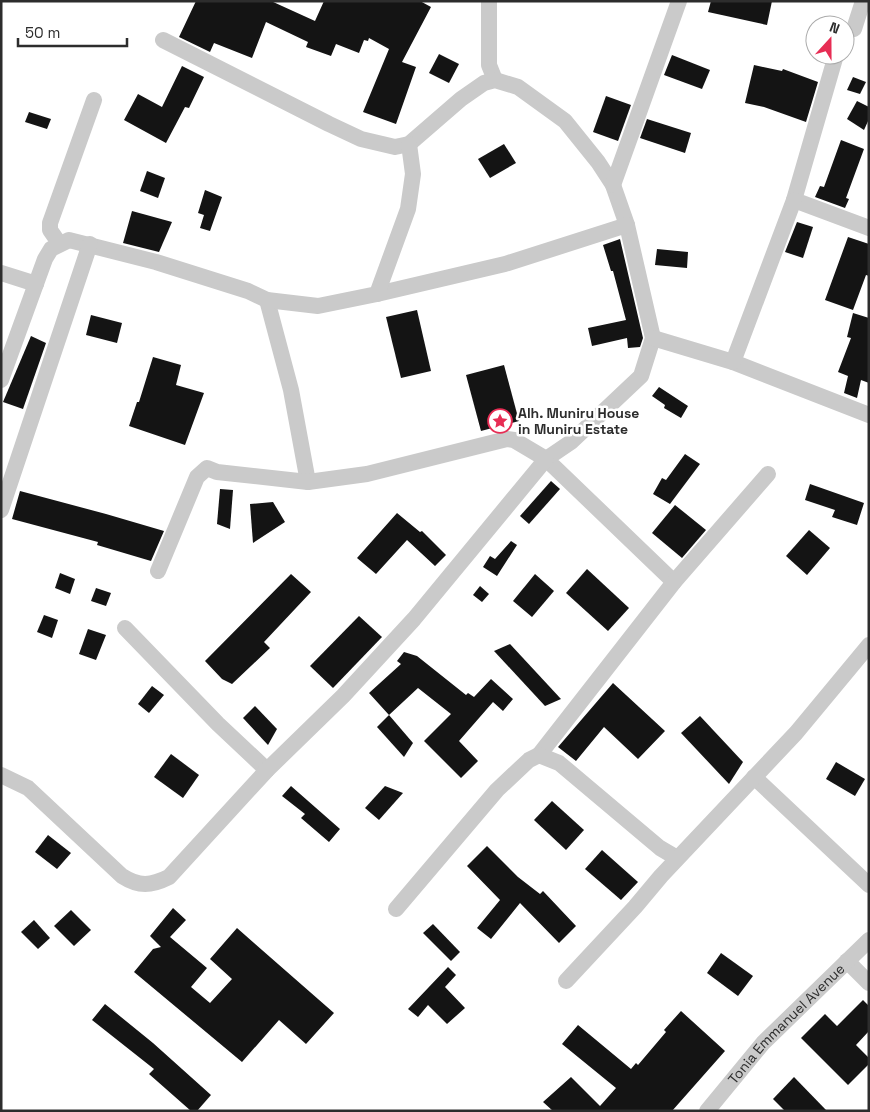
<svg xmlns="http://www.w3.org/2000/svg" width="870" height="1112" font-family="'Space Grotesk',sans-serif">
<style>
.building{fill:#141414}
.lines{fill:none;stroke-linecap:round;stroke-linejoin:round}
.minor{stroke:#cacaca;stroke-width:16}
.labels{text-anchor:middle;stroke-width:5;stroke-linejoin:round;paint-order:stroke}
.poi-label{font-size:14px;font-weight:bold;fill:#2d2d2d;stroke:#fff;text-anchor:start}
.street-label{font-size:14px;fill:#2d2d2d;stroke:#fff}
</style>
<rect width="100%" height="100%" fill="#fff"/>
<g class="building">
<polygon points="196,1 271,1 315,21 324,1 420,1 431,7 402,62 416,67 396,124 363,112 389,49 369,38 368,41 364,40 359,53 336,44 331,56 306,47 308,42 266,22 252,58 214,43 210,52 179,37"/>
<polygon points="711,1 772,1 767,25 708,12"/>
<polygon points="439,54 459,64 449,83 429,73"/>
<polygon points="672,55 710,70 702,89 664,75"/>
<polygon points="754,65 782,71 783,69 818,82 806,122 764,107 745,103"/>
<polygon points="182,66 204,77 189,108 185,107 166,143 124,120 138,94 162,107"/>
<polygon points="853,77 866,82 860,94 847,90"/>
<polygon points="606,96 631,105 618,141 593,132"/>
<polygon points="857,101 869,107 869,119 864,130 847,119"/>
<polygon points="29,112 51,119 47,129 25,122"/>
<polygon points="647,119 691,133 685,153 640,138"/>
<polygon points="841,140 864,149 846,198 849,199 845,208 815,197 820,186 824,187"/>
<polygon points="504,144 516,163 490,178 478,159"/>
<polygon points="147,171 165,178 158,198 140,191"/>
<polygon points="205,190 222,197 210,231 200,228 204,215 198,213"/>
<polygon points="132,211 172,222 159,252 123,243"/>
<polygon points="797,222 813,227 803,258 785,252"/>
<polygon points="848,237 869,244 869,276 866,275 853,310 825,300"/>
<polygon points="620,239 643,338 640,347 628,348 627,338 592,346 588,328 626,320 613,271 611,271 603,245"/>
<polygon points="657,249 688,252 687,268 655,265"/>
<polygon points="417,310 431,371 401,378 386,317"/>
<polygon points="853,313 869,318 869,383 861,380 857,398 844,393 848,376 838,372 851,338 847,337"/>
<polygon points="91,315 122,323 117,343 86,335"/>
<polygon points="31,336 46,343 23,409 3,402"/>
<polygon points="153,357 181,365 176,385 204,393 185,445 129,426 137,402 139,402"/>
<polygon points="504,365 519,421 481,431 466,375"/>
<polygon points="659,387 688,406 681,418 664,408 665,405 652,396"/>
<polygon points="685,454 700,464 670,504 653,494 662,478 666,480"/>
<polygon points="551,481 560,489 529,524 520,516"/>
<polygon points="810,484 864,503 857,525 832,517 835,510 805,500"/>
<polygon points="220,489 233,490 230,529 217,524"/>
<polygon points="20,491 106,514 164,531 151,561 97,545 98,542 12,519"/>
<polygon points="273,502 285,522 253,543 250,504"/>
<polygon points="675,505 706,530 682,558 652,533"/>
<polygon points="397,513 420,532 422,531 446,555 435,566 407,540 376,574 357,558"/>
<polygon points="809,530 830,548 807,575 786,556"/>
<polygon points="511,541 517,545 497,576 483,567 490,556 495,559"/>
<polygon points="587,569 629,608 608,631 566,593"/>
<polygon points="60,573 75,579 70,594 55,588"/>
<polygon points="291,574 311,592 264,642 270,648 232,684 222,679 205,661"/>
<polygon points="535,574 554,591 532,617 513,601"/>
<polygon points="480,586 489,594 482,602 473,595"/>
<polygon points="96,588 111,593 106,606 91,601"/>
<polygon points="44,615 58,620 52,638 37,632"/>
<polygon points="359,616 382,637 333,688 310,666"/>
<polygon points="88,629 106,635 96,660 79,654"/>
<polygon points="510,644 561,699 545,706 494,651"/>
<polygon points="404,652 417,656 466,695 468,693 474,697 491,679 513,699 503,711 493,702 459,741 478,761 461,778 424,741 451,714 418,688 389,715 369,693 401,664 397,661"/>
<polygon points="613,683 665,731 638,759 604,727 576,761 558,747"/>
<polygon points="152,686 164,695 149,713 138,704"/>
<polygon points="255,706 277,729 268,745 243,718"/>
<polygon points="389,715 413,743 404,757 377,727"/>
<polygon points="700,716 743,762 729,784 681,733"/>
<polygon points="171,754 199,775 183,798 154,777"/>
<polygon points="836,762 865,779 855,796 826,779"/>
<polygon points="291,786 340,829 329,842 301,818 305,814 282,796"/>
<polygon points="385,786 403,793 379,820 365,808"/>
<polygon points="552,801 584,830 566,850 534,820"/>
<polygon points="48,835 71,853 57,869 35,852"/>
<polygon points="487,846 518,877 540,894 543,891 576,926 559,943 520,903 491,939 477,928 500,900 467,866"/>
<polygon points="602,850 638,882 621,900 585,869"/>
<polygon points="173,908 186,920 170,937 207,968 191,987 210,1003 232,979 210,959 237,928 334,1013 306,1044 279,1020 242,1062 134,972 153,949 161,947 150,936"/>
<polygon points="71,910 91,930 74,946 54,926"/>
<polygon points="34,920 50,938 38,949 21,932"/>
<polygon points="433,924 460,952 451,961 423,933"/>
<polygon points="721,953 753,976 738,996 707,973"/>
<polygon points="448,967 456,975 445,987 465,1008 447,1024 428,1005 418,1017 408,1009"/>
<polygon points="863,1000 869,1006 869,1031 856,1045 869,1058 869,1064 848,1085 801,1038 825,1014 837,1026"/>
<polygon points="105,1004 153,1043 211,1095 197,1111 191,1111 149,1074 154,1069 92,1020"/>
<polygon points="681,1011 725,1051 672,1111 553,1111 543,1102 571,1077 600,1106 616,1088 562,1044 578,1025 631,1069 636,1063 638,1065 666,1032 664,1030"/>
<polygon points="794,1077 827,1111 785,1111 773,1099"/>
</g>
<g class="lines">
<g class="minor">
<polyline points="489,1 489,65 495,80"/>
<polyline points="854,29 863,1"/>
<polyline points="163,40 329,124 361,139 395,147 409,144 461,99 484,83 495,80 518,87 565,121 598,162 613,185 627,225 653,338 641,376 571,442 546,459 674,582"/>
<polyline points="836,55 794,200 869,228"/>
<polyline points="613,185 679,1"/>
<polyline points="59,243 50,230 50,223 94,100"/>
<polyline points="1,273 36,284"/>
<polyline points="377,294 505,264 627,225"/>
<polyline points="267,300 291,390 308,482"/>
<polyline points="653,338 733,362 869,415"/>
<polyline points="733,362 794,200"/>
<polyline points="1,380 45,259 51,249 69,240 156,262 248,291 267,300 318,306 377,294 408,209 413,174 409,144"/>
<polyline points="1,510 90,244"/>
<polyline points="125,628 218,724 267,770"/>
<polyline points="539,755 674,582 768,474"/>
<path d="M1,775L28,788L122,876C139,887 151,886 169,877L267,770L343,696L414,619L546,459L514,440L507,439L367,474L308,482L217,472L207,468L197,477L158,571"/>
<polyline points="754,777 869,885"/>
<polyline points="396,909 497,790 529,760 539,755 559,763 660,848 677,858"/>
<polyline points="847,961 869,983"/>
<polyline points="566,981 635,907 661,876 796,733 869,645"/>
<path id="s1" d="M707,1111L763,1043L869,940"/>
</g>
</g>
<defs>
<g id="sight-ring" transform="scale(1.25)"><circle r="9.5" fill="#fff" stroke="#e72d54" stroke-width="1.5"/><path d="M0-6L1.8-2.2L6-1.7L2.9 1.2L3.7 5.4L0 3.3L-3.7 5.4L-2.9 1.2L-6-1.7L-1.8-2.2Z" fill="#e72d54"/></g>
</defs>
<g fill-rule="evenodd">
<use href="#sight-ring" x="500" y="421"/>
</g>
<g class="labels">
<g class="poi-label">
<text x="518" y="418">Alh. Muniru House<tspan x="518" dy="16">in Muniru Estate</tspan></text>
</g>
<g class="street-label">
<text dy="5" stroke="none"><textPath href="#s1" startOffset="118">Tonia Emmanuel Avenue</textPath></text>
</g>
</g>
<rect width="870" height="1112" fill="none" stroke="#2d2d2d" stroke-width="5"/>
<g transform="translate(830 40) rotate(21)"><circle r="24" fill="#ffffff" stroke="#ababab"/>
<path d="M0-4L9 19L0 12L-9 19Z" fill="#e72d54"/>
<text y="-8" font-size="14" font-weight="bold" text-anchor="middle" fill="#2d2d2d">N</text>
</g>
<path d="M18 38v8h109v-8" fill="none" stroke="#2d2d2d" stroke-width="2.5"/>
<text x="25" y="38" font-size="15" fill="#2d2d2d" stroke="#ffffff" stroke-width="4" paint-order="stroke">50 m</text>
</svg>
